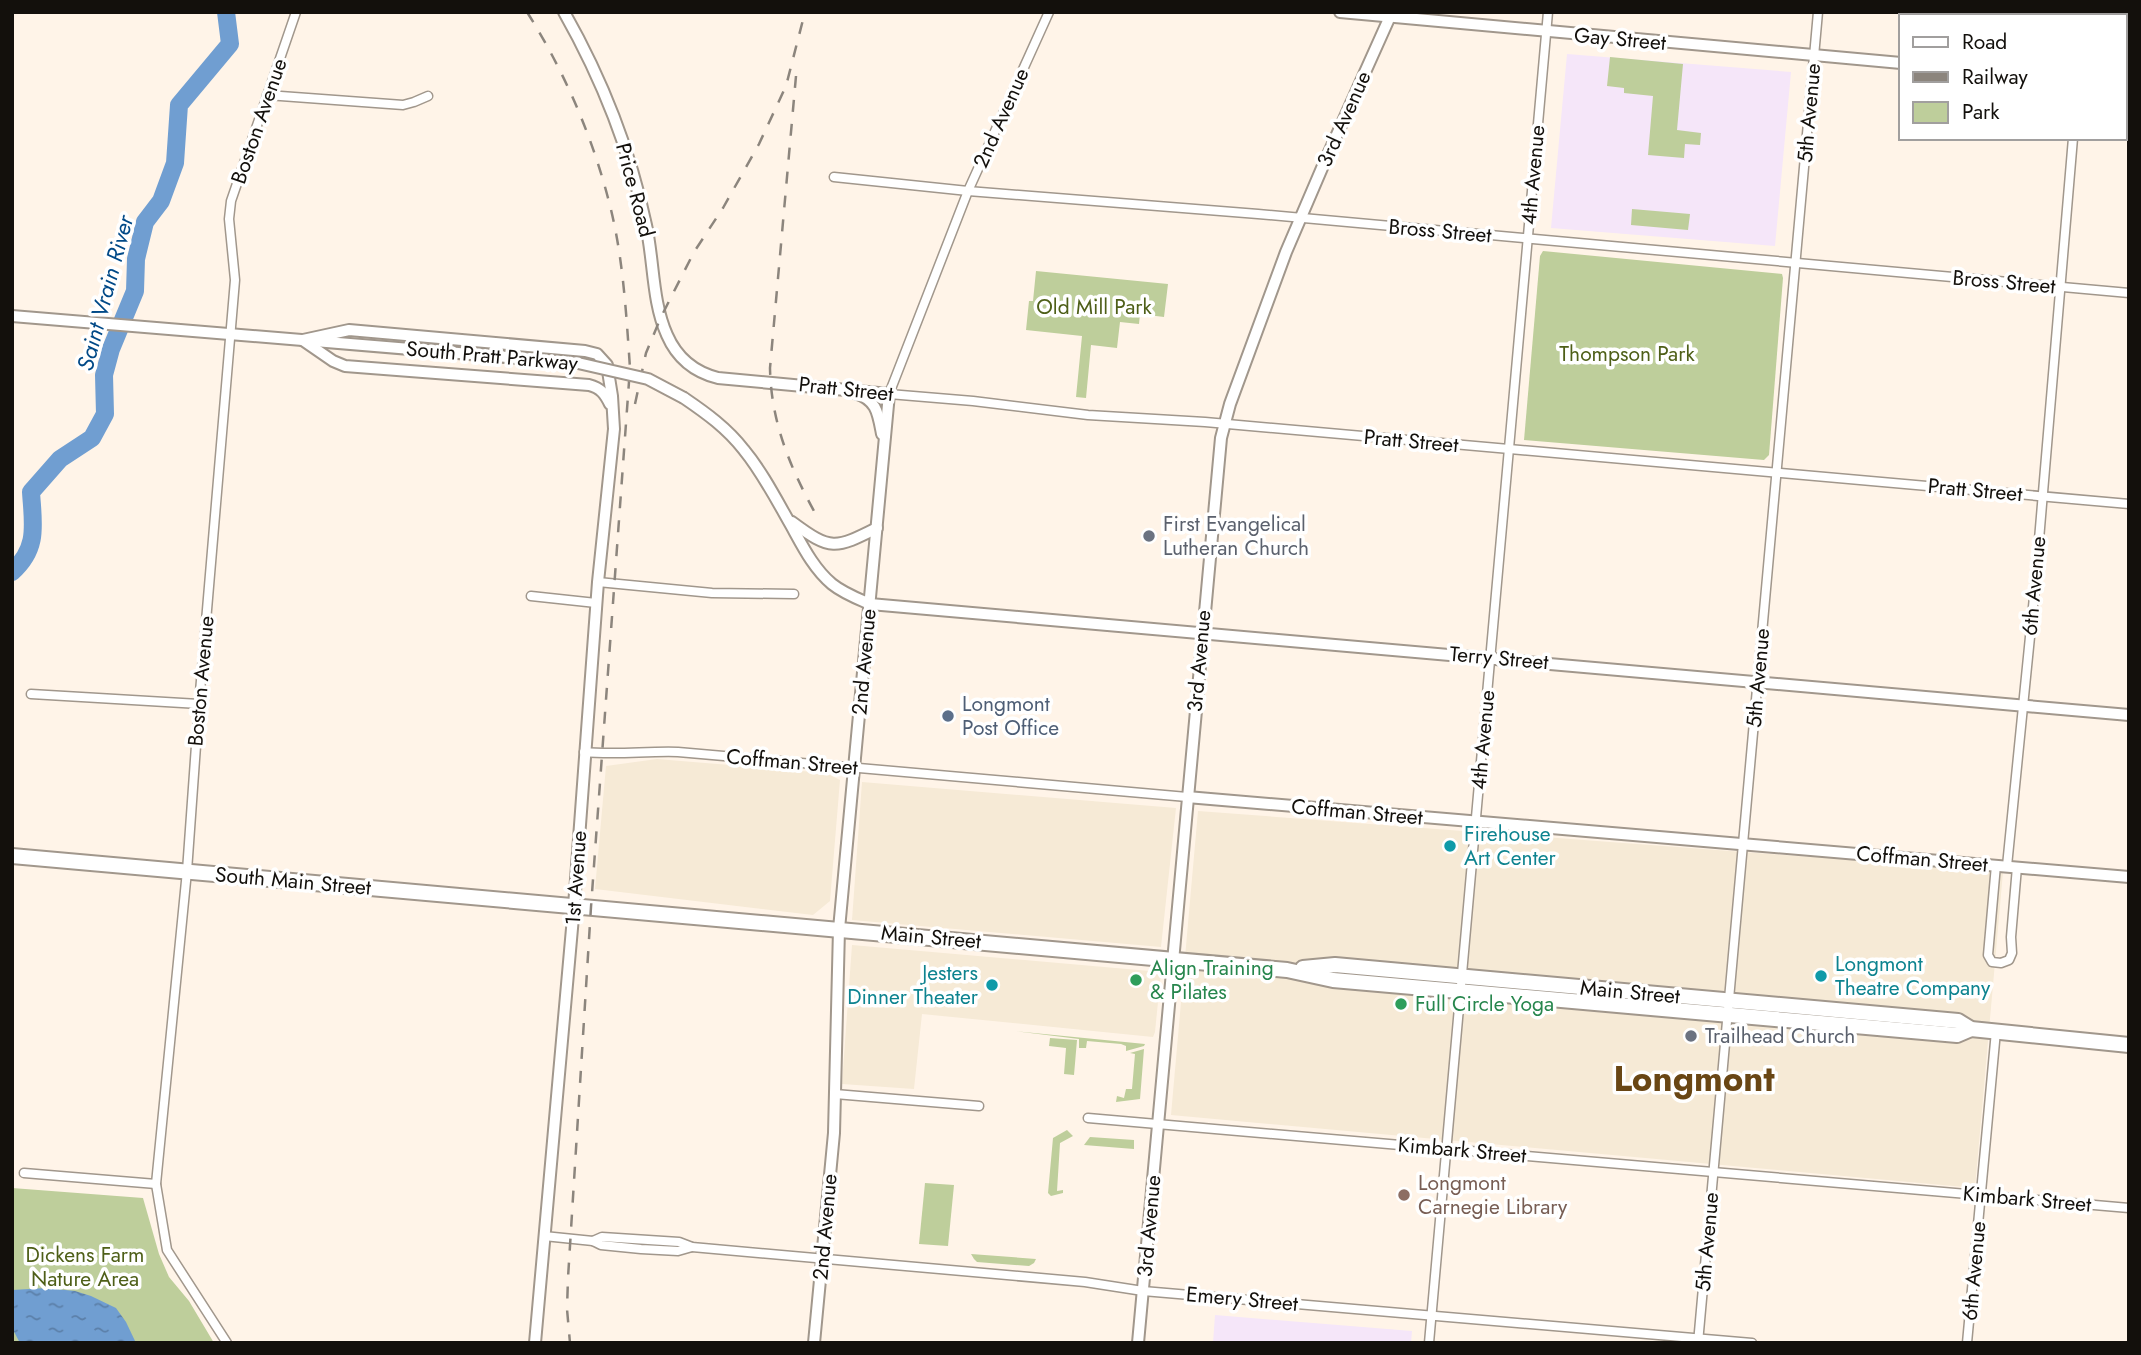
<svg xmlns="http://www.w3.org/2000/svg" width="2141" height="1355" font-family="Jost,sans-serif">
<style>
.commercial{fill:#f6ead6}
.education{fill:#f5e6f9}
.green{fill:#bece9b}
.water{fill:url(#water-ripples)}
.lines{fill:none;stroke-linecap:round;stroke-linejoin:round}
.river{stroke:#709ed1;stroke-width:18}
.street-casing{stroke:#a1978c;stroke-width:11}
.secondary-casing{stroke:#a1978c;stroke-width:14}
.highway-casing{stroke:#a1978c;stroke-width:18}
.street{stroke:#fff;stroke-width:8}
.secondary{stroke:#fff;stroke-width:10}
.highway{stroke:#fff;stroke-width:14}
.rail{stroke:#8c857d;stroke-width:2.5;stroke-dasharray:12 12;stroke-linecap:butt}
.secondary-bridge-casing{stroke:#a1978c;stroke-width:14;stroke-linecap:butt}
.secondary-bridge{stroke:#fff;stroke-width:10}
.worship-dot{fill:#6b7280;stroke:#fff;stroke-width:2.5}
.service-dot{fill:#5c6f8a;stroke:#fff;stroke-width:2.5}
.culture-dot{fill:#0f9aa8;stroke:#fff;stroke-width:2.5}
.leisure-dot{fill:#2e9e5b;stroke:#fff;stroke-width:2.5}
.education-dot{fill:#8d6e63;stroke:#fff;stroke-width:2.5}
.labels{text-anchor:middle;stroke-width:7;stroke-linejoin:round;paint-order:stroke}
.street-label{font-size:21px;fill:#13100c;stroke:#fff}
.park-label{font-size:21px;fill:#4e5f18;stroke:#fff}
.worship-label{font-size:21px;fill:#5b616d;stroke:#fff;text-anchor:start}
.service-label{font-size:21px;fill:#4e5e75;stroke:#fff;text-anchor:start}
.culture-label{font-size:21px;fill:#0d838f;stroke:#fff;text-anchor:start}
.leisure-label{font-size:21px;fill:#27864d;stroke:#fff;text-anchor:start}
.education-label{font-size:21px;fill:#785e54;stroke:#fff;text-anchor:start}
.water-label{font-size:23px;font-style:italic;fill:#004987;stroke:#fff}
.town-label{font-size:35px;font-weight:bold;fill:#694614;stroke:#fff}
</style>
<defs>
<pattern id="water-ripples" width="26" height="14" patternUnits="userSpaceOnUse" patternTransform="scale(1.75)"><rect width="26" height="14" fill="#709ed1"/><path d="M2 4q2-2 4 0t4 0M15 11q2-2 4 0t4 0" fill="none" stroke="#5b7fa8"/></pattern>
</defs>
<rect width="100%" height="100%" fill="#fff4e8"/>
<g class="commercial">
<polygon points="657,759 826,773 840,780 830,901 813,915 595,889 606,766"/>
<polygon points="862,782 1176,808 1161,947 852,920"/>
<polygon points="1198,811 1810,857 1819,855 2003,872 1975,1188 1171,1115"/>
<polygon points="852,945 1161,972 1155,1032 1153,1037 922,1014 914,1089 842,1084"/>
</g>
<g class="education">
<polygon points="1567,54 1791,72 1775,246 1551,228"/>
<polygon points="1215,1315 1412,1331 1411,1343 1213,1343"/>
</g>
<g class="green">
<polygon points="1610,57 1683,64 1677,130 1701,133 1700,145 1685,144 1684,158 1648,155 1653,96 1624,93 1624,88 1607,86"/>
<polygon points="1632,209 1690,214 1688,230 1631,225"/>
<polygon points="1543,251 1782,274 1783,278 1769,455 1764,460 1524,440 1540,256"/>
<polygon points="1036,271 1168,284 1164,317 1140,314 1139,324 1120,322 1117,348 1091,345 1086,398 1076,397 1082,336 1026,330 1029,301 1033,301"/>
<polygon points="1014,1031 1145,1044 1144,1046 1126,1051 1126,1046 1121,1044 1087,1041 1086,1048 1079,1048 1079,1039"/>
<polygon points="1050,1038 1077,1040 1074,1075 1064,1074 1066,1048 1049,1046"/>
<polygon points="1144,1049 1140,1099 1116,1102 1117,1096 1124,1098 1126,1089 1132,1089 1135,1054 1130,1053"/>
<polygon points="1067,1130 1073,1136 1060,1143 1057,1191 1063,1190 1063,1193 1051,1196 1048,1193 1053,1138"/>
<polygon points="1090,1137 1134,1140 1134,1149 1084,1145"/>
<polygon points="925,1183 954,1185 948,1246 919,1244"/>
<polygon points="12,1188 143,1198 159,1254 169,1277 189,1301 214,1343 12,1343"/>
<polygon points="971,1254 1036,1259 1034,1263 1029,1266 977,1262 974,1259"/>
</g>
<polygon class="water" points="46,1288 75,1291 91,1296 116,1308 126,1322 136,1343 20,1343 12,1328 12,1290"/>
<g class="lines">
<path class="river" d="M12,572C39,548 33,524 31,492L60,459L92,438L105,414L104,375L111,349L135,291L136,259L145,222L161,201L175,163L179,105L230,44L226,12"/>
<g class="street-casing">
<g id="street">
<polyline points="1049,12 968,191 889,394 973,401 1088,415 1205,422 2129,504"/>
<polyline points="2083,16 2083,12"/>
<polyline points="267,95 403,105 414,102 428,96"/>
<polyline points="834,177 968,191 1258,214 2129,293"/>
<polyline points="598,582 712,593 794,594"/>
<polyline points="531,596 596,603"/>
<polyline points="31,694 199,704"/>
<path d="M584,752C615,755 647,751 678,752L1187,797"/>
<polyline points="1996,865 1988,955 1992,962 2001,963 2009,960 2012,953 2011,937 2017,867"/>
<polyline points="2007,866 2035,587 2073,138"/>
<polyline points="835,1094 979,1106"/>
<polyline points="1088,1118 2129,1208"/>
<polyline points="24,1173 156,1184"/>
<polyline points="544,1236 593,1241 601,1245 641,1249 678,1251 692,1247"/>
<polyline points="593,1241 602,1237 679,1242 692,1247 1085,1282 1143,1291 1752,1343"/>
<polyline points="227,1343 167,1250 156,1184 187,871 199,704 235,280 229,219 231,201 296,12"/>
<polyline points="1429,1343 1548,12"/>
<polyline points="1698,1343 1818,12"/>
<polyline points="1967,1343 1996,1031"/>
</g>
</g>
<g class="secondary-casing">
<g id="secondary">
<path d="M564,12C602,79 630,150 646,225C654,261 652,302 667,335C677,358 694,372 718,378L889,394L839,929L834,1133L814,1343"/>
<polyline points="1340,12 1901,63"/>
<polyline points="2125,83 2129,84"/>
<polyline points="12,316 578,363"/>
<polyline points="303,340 349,330 585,351 597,354 607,365 612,396 614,429 598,582 574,906 535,1343"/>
<path d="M304,341L333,361L345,366L589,385C601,388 605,394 610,404"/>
<path d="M855,393C877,400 878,413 882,434"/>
<path d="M684,398C706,413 727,428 744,450C763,473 777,501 792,527C803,547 814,569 832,584C843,593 856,598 870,604L2129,715"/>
<path d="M792,522C831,551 835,549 877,528"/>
<polyline points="1187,797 2129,877"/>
<polyline points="1138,1343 1221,438 1230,404 1286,252 1322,168 1392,12"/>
</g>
</g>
<g class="highway-casing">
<g id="highway">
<polyline points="12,856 1287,970 1333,980 1957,1035 1971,1029"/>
<polyline points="1303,968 1335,965 1958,1021 1971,1029 2129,1045"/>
</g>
</g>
<use href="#street" class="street"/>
<use href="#secondary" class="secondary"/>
<use href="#highway" class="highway"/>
<g class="rail">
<path d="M527,12C563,69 591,133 608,198C623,253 626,311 630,368L591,907L568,1278L567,1309L570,1343"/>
<path d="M796,76L770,368C771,421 789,465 814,511"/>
<polyline points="635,404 646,353 661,317 694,252 723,208 759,144 786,86 805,12"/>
</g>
<g class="secondary-bridge-casing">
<polyline id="secondary-bridge" points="578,363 648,379 684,398"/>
</g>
<use href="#secondary-bridge" class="secondary-bridge"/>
</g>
<g class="worship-dot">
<circle cx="1149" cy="536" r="7"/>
<circle cx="1691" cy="1036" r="7"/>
</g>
<circle class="service-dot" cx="948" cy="716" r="7"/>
<g class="culture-dot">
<circle cx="1450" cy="846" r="7"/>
<circle cx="1821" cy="976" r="7"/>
<circle cx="992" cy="985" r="7"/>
</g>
<g class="leisure-dot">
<circle cx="1136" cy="980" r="7"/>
<circle cx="1401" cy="1004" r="7"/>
</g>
<circle class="education-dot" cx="1404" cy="1195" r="7"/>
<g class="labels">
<g class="street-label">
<text transform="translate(1620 39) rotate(5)" y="7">Gay Street</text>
<text transform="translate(1809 113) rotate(-85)" y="7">5th Avenue</text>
<text transform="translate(1001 118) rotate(-66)" y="7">2nd Avenue</text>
<text transform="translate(1344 119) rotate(-66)" y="7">3rd Avenue</text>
<text transform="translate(259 121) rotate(-71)" y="7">Boston Avenue</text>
<text transform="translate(1533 175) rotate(-85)" y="7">4th Avenue</text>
<text transform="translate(635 190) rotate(75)" y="7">Price Road</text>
<text transform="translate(1440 231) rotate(5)" y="7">Bross Street</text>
<text transform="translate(2004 282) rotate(5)" y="7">Bross Street</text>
<text transform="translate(492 356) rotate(5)" y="7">South Pratt Parkway</text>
<text transform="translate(846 389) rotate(6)" y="7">Pratt Street</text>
<text transform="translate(1411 441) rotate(5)" y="7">Pratt Street</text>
<text transform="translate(1975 490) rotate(5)" y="7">Pratt Street</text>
<text transform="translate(2034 586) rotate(-85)" y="7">6th Avenue</text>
<text transform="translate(1499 658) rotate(5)" y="7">Terry Street</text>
<text transform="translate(1199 661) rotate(-85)" y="7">3rd Avenue</text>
<text transform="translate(864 662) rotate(-85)" y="7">2nd Avenue</text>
<text transform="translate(1758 678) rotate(-85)" y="7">5th Avenue</text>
<text transform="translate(201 681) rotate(-85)" y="7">Boston Avenue</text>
<text transform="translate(1483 740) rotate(-85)" y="7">4th Avenue</text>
<text transform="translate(792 762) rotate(5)" y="7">Coffman Street</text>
<text transform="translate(1357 812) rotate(5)" y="7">Coffman Street</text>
<text transform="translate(1922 859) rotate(5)" y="7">Coffman Street</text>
<text transform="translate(576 878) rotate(-86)" y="7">1st Avenue</text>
<text transform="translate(293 881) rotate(5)" y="7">South Main Street</text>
<text transform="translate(931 937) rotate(5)" y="7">Main Street</text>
<text transform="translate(1630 992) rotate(5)" y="7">Main Street</text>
<text transform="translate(1462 1150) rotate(5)" y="7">Kimbark Street</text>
<text transform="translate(2027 1199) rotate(5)" y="7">Kimbark Street</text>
<text transform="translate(1149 1226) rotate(-85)" y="7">3rd Avenue</text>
<text transform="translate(825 1227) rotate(-85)" y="7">2nd Avenue</text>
<text transform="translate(1707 1242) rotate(-85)" y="7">5th Avenue</text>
<text transform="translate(1974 1271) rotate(-85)" y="7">6th Avenue</text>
<text transform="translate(1242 1299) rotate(5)" y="7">Emery Street</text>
</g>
<g class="park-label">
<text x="1094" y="314">Old Mill Park</text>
<text x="1627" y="361">Thompson Park</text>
<text x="85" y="1262">Dickens Farm<tspan x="85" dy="24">Nature Area</tspan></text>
</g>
<g class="worship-label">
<text x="1163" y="531">First Evangelical<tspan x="1163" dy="24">Lutheran Church</tspan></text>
<text x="1705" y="1043">Trailhead Church</text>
</g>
<g class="service-label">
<text x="962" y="711">Longmont<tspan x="962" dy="24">Post Office</tspan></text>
</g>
<g class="culture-label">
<text x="1464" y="841">Firehouse<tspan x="1464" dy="24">Art Center</tspan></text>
<text x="1835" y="971">Longmont<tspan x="1835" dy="24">Theatre Company</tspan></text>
<text x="978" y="980" text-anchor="end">Jesters<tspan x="978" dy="24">Dinner Theater</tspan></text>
</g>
<g class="leisure-label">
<text x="1150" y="975">Align Training<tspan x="1150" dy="24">&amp; Pilates</tspan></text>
<text x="1415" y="1011">Full Circle Yoga</text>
</g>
<g class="education-label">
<text x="1418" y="1190">Longmont<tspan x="1418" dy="24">Carnegie Library</tspan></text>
</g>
<g class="water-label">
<text transform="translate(105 293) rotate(-75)" y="8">Saint Vrain River</text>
</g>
<g class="town-label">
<text x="1694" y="1091">Longmont</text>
</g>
</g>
<rect width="2141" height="1355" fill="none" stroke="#13100c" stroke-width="28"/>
<rect x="1899" y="14" width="228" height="126" fill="#ffffff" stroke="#a19f9e" stroke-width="2"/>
<rect x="1913" y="37" width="35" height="10" fill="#ffffff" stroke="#a19f9e" stroke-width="2"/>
<text x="1962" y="49" font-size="21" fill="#13100c">Road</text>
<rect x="1913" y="72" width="35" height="10" fill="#8c857d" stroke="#a19f9e" stroke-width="2"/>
<text x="1962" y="84" font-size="21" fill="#13100c">Railway</text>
<rect x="1913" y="102" width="35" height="21" fill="#bece9b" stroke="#a19f9e" stroke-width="2"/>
<text x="1962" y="119" font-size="21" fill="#13100c">Park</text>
</svg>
